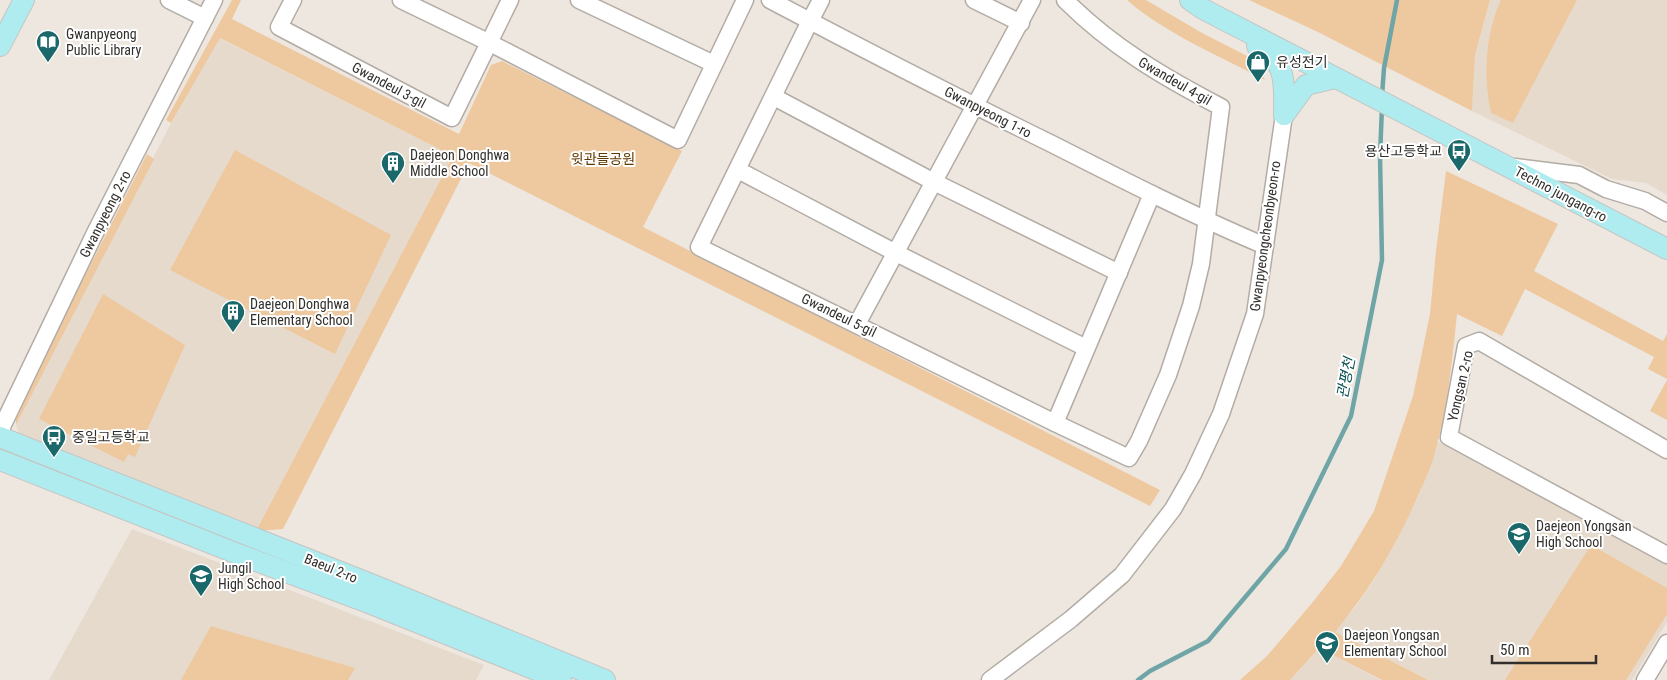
<svg xmlns="http://www.w3.org/2000/svg" width="1667" height="680" font-family="'Roboto Condensed','Noto Sans KR',sans-serif">
<style>
.built{fill:#e6dacc}
.green{fill:#eec89f}
.lines{fill:none;stroke-linecap:round;stroke-linejoin:round}
.stream{stroke:#6fa5a6;stroke-width:4.5}
.minor-casing{stroke:#b3aca5;stroke-width:19}
.major-casing{stroke:#c5c5c4;stroke-width:22}
.minor{stroke:#fff;stroke-width:16}
.major{stroke:#afecef;stroke-width:20}
.labels{text-anchor:middle;stroke-width:4;stroke-linejoin:round;paint-order:stroke}
.poi-label{font-size:14px;fill:#312f2c;stroke:#fff;text-anchor:start}
.street-label{font-size:14px;fill:#312f2c;stroke:#fff}
.park-label{font-size:14px;fill:#603a00;stroke:#fff}
.water-label{font-size:15px;font-style:italic;fill:#0c5255;stroke:#fff}
</style>
<rect width="100%" height="100%" fill="#eee7df"/>
<g class="built">
<polygon points="1490,0 1667,0 1667,195 1646,183 1612,179 1472,111 1475,55"/>
<polygon points="219,38 453,156 256,531 20,437 16,425 171,123"/>
<polygon points="1438,442 1667,564 1667,622 1632,680 1428,680 1334,632 1354,609 1372,583 1394,545 1420,492 1432,462"/>
<polygon points="132,529 484,665 476,680 49,680"/>
<polygon points="1319,648 1380,680 1290,680"/>
</g>
<g class="green">
<polygon points="232,0 241,0 232,19 459,134 491,65 502,61 682,151 643,227 1160,490 1150,506 469,163 283,529 256,531 453,156 220,38 171,123 166,120"/>
<path d="M1127,0H1146L1202,33L1255,60L1265,80C1221,57 1163,32 1127,0Z"/>
<polygon points="1249,0 1490,0 1475,55 1472,111 1318,32"/>
<path d="M1501,0H1577L1513,123L1491,113C1483,76 1485,35 1501,0Z"/>
<polygon points="235,150 391,235 335,354 170,270"/>
<polygon points="147,154 154,159 16,425 16,411"/>
<path d="M1446,171L1558,224L1534,271L1663,341L1667,334V379L1648,369L1654,357L1525,289L1502,336L1457,314C1452,363 1447,412 1433,460C1427,477 1419,493 1412,509C1390,556 1368,592 1335,632L1428,680H1382L1319,648L1290,680H1240L1267,656L1312,603L1341,566L1374,511L1413,396L1430,314L1436,251Z"/>
<polygon points="103,294 185,345 135,457 128,454 124,462 39,419"/>
<polygon points="1667,380 1667,420 1650,411"/>
<polygon points="1591,545 1667,588 1667,614 1626,680 1505,680"/>
<polygon points="211,626 355,668 348,680 181,680"/>
</g>
<g class="lines">
<g class="stream">
<polyline points="1382,96 1384,68 1397,0"/>
<polyline points="1138,680 1150,671 1208,641 1286,549 1351,416 1382,260 1380,156 1382,107"/>
</g>
<g class="minor-casing">
<g id="minor">
<polyline points="169,0 205,18"/>
<polyline points="293,0 279,27 452,118 510,0"/>
<polyline points="401,0 490,43 678,140 745,0"/>
<polyline points="579,0 714,64"/>
<path d="M770,0C863,49 956,97 1050,143C1121,179 1192,215 1265,246"/>
<path d="M821,0L810,21L699,247L1055,423L1129,458L1139,441L1168,375L1191,306L1201,264L1221,107C1163,77 1111,46 1065,0"/>
<polyline points="974,0 1021,23"/>
<polyline points="774,97 934,182 1119,273"/>
<polyline points="1515,167 1579,175 1606,189 1645,201 1667,213"/>
<polyline points="738,170 896,253 1086,348"/>
<polyline points="857,324 1032,0"/>
<polyline points="1055,423 1152,194"/>
<polyline points="0,431 95,233 214,0"/>
<polyline points="1667,450 1479,341 1466,346 1449,437 1667,555"/>
<polyline points="990,680 1071,619 1122,575 1173,509 1193,474 1221,414 1255,314 1284,115"/>
<polyline points="1645,680 1667,643"/>
</g>
</g>
<g class="major-casing">
<g id="major">
<polyline points="1190,0 1203,9 1667,249"/>
<polyline points="0,46 24,0"/>
<path d="M1257,46C1288,61 1284,85 1284,115"/>
<polyline points="1284,115 1306,85 1335,78"/>
<polyline points="0,437 381,588 605,680"/>
<polyline points="0,460 238,554 366,602 561,680"/>
</g>
</g>
<use href="#minor" class="minor"/>
<use href="#major" class="major"/>
</g>
<defs>
<g id="library-pin" transform="scale(1.25)"><path d="M0 17L-7.5 6A9.5 9.5 0 1 1 7.5 6Z" fill="#1b686b" stroke="#fff"/><path d="M-6-4Q-3-5.5-.7-3.5V5Q-3 3-6 4ZM6-4Q3-5.5 .7-3.5V5Q3 3 6 4Z" fill="#fff"/></g>
<g id="shop-pin" transform="scale(1.25)"><path d="M0 17L-7.5 6A9.5 9.5 0 1 1 7.5 6Z" fill="#1b686b" stroke="#fff"/><path d="M-5-2.5h2.3a2.7 3.5 0 0 1 5.4 0H5L5.5 6h-11ZM-1.5-2.5h3a1.5 2.3 0 0 0-3 0Z" fill="#fff"/></g>
<g id="bus-pin" transform="scale(1.25)"><path d="M0 17L-7.5 6A9.5 9.5 0 1 1 7.5 6Z" fill="#1b686b" stroke="#fff"/><path d="M-5-6H5V4H4V6H2V4H-2V6H-4V4H-5ZM-3.5-4V0h7V-4ZM-3.5 1.2v1.5H-2V1.2ZM2 1.2v1.5H3.5V1.2Z" fill="#fff"/></g>
<g id="building-pin" transform="scale(1.25)"><path d="M0 17L-7.5 6A9.5 9.5 0 1 1 7.5 6Z" fill="#1b686b" stroke="#fff"/><path d="M-4-6H4V6H1V3H-1V6H-4ZM-2.5-4.3h1.7v1.8h-1.7ZM.8-4.3h1.7v1.8H.8ZM-2.5-1h1.7V.8h-1.7ZM.8-1h1.7V.8H.8Z" fill="#fff"/></g>
<g id="school-pin" transform="scale(1.25)"><path d="M0 17L-7.5 6A9.5 9.5 0 1 1 7.5 6Z" fill="#1b686b" stroke="#fff"/><path d="M0-5L7-2L0 1L-7-2ZM-4 1L0 2.5L4 1V4Q0 6-4 4Z" fill="#fff"/></g>
</defs>
<g fill-rule="evenodd">
<use href="#library-pin" x="48" y="42"/>
<use href="#shop-pin" x="1258" y="62"/>
<use href="#bus-pin" x="1459" y="151"/>
<use href="#building-pin" x="393" y="163"/>
<use href="#building-pin" x="233" y="312"/>
<use href="#bus-pin" x="54" y="437"/>
<use href="#school-pin" x="1519" y="534"/>
<use href="#school-pin" x="201" y="576"/>
<use href="#school-pin" x="1327" y="643"/>
</g>
<g class="labels">
<g class="poi-label">
<text x="66" y="39">Gwanpyeong<tspan x="66" dy="16">Public Library</tspan></text>
<text x="1276" y="67">유성전기</text>
<text x="1442" y="156" text-anchor="end">용산고등학교</text>
<text x="410" y="160">Daejeon Donghwa<tspan x="410" dy="16">Middle School</tspan></text>
<text x="250" y="309">Daejeon Donghwa<tspan x="250" dy="16">Elementary School</tspan></text>
<text x="72" y="442">중일고등학교</text>
<text x="1536" y="531">Daejeon Yongsan<tspan x="1536" dy="16">High School</tspan></text>
<text x="218" y="573">Jungil<tspan x="218" dy="16">High School</tspan></text>
<text x="1344" y="640">Daejeon Yongsan<tspan x="1344" dy="16">Elementary School</tspan></text>
</g>
<g class="street-label">
<text transform="translate(1175 81) rotate(30)" y="5">Gwandeul 4-gil</text>
<text transform="translate(389 85) rotate(28)" y="5">Gwandeul 3-gil</text>
<text transform="translate(988 112) rotate(27)" y="5">Gwanpyeong 1-ro</text>
<text transform="translate(1561 194) rotate(28)" y="5">Techno jungang-ro</text>
<text transform="translate(105 214) rotate(-63)" y="5">Gwanpyeong 2-ro</text>
<text transform="translate(1265 236) rotate(-82)" y="5">Gwanpyeongcheonbyeon-ro</text>
<text transform="translate(839 315) rotate(26)" y="5">Gwandeul 5-gil</text>
<text transform="translate(1460 386) rotate(-77)" y="5">Yongsan 2-ro</text>
<text transform="translate(331 568) rotate(22)" y="5">Baeul 2-ro</text>
</g>
<g class="park-label">
<text x="603" y="164">윗관들공원</text>
</g>
<g class="water-label">
<text transform="translate(1346 378) rotate(-79)" y="5">관평천</text>
</g>
</g>
<path d="M1492 655v8h104v-8" fill="none" stroke="#312f2c" stroke-width="2.5"/>
<text x="1500" y="655" font-size="15" fill="#312f2c" stroke="#ffffff" stroke-width="4" paint-order="stroke">50 m</text>
</svg>
